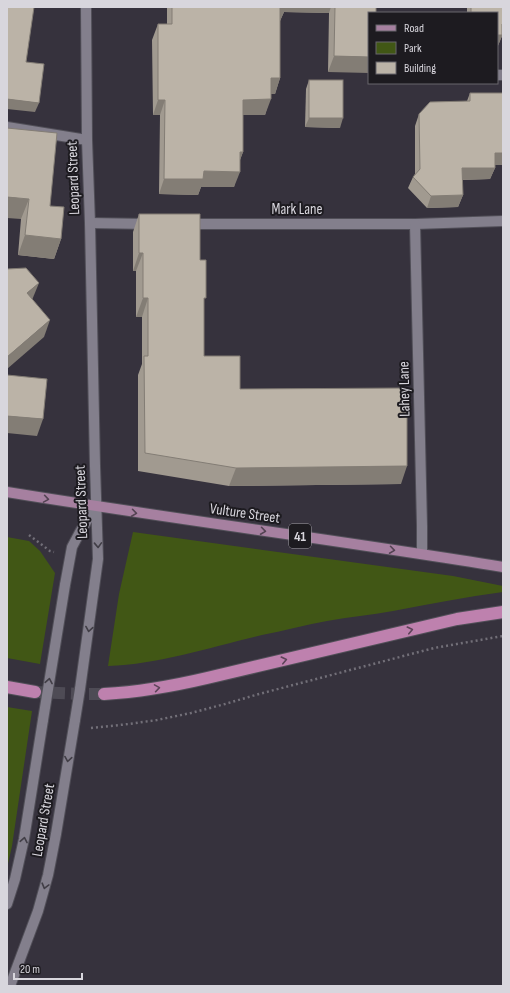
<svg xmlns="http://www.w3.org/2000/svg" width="510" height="993" font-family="'Sofia Sans Condensed',sans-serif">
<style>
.green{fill:#415715}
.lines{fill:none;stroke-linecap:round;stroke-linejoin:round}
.motorway-tunnel{stroke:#4e4b55;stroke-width:12;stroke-dasharray:12 6;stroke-linecap:butt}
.service-casing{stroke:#514f58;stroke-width:12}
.minor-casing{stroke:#514f58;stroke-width:12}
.secondary-casing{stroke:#514f58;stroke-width:12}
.primary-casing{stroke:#514f58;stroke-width:12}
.motorway-casing{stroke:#514f58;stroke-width:14}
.path{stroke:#726f78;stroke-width:2.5;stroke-dasharray:2 3;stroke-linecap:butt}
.service{stroke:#837f8c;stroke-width:10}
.minor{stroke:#837f8c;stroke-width:10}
.secondary{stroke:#837f8c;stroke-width:10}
.primary{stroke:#a680a0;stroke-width:10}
.motorway{stroke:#be81ae;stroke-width:12}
.service-bridge-casing{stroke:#514f58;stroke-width:12;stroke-linecap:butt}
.secondary-bridge-casing{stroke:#514f58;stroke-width:12;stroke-linecap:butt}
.service-bridge{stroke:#837f8c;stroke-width:10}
.secondary-bridge{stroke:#837f8c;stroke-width:10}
.wall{fill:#a19a90}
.shaded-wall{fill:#837d75}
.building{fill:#bbb3a7;stroke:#837d75}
.oneway{stroke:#544353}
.oneway2{stroke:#413e46}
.oneway3{stroke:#5d4459}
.labels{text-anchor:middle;stroke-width:4;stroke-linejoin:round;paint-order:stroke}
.shield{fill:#1d1b20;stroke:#a09ea4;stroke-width:1}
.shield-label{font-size:14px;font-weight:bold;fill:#d8d6dd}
.street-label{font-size:15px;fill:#d8d6dd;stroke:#1d1b20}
</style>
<rect width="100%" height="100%" fill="#36323d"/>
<g class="green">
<path d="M133,532L453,576L503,586V592C466,597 430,604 393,611C371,615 349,617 327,621C305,625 283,631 262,635C211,647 160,664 108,666L119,594Z"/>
<polygon points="7,537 29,541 40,551 55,573 40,664 7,658"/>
<polygon points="7,707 32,711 12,846 7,868"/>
</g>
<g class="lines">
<polyline class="motorway-tunnel" points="35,692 83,694 104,694"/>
<g class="service-casing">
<g id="service">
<polyline points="65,585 72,547 80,532 96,506"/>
<polyline points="7,904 15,879 24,839 43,720"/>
</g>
</g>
<g class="minor-casing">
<g id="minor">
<polyline points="497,75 503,75"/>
<polyline points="7,127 87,140"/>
<polyline points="90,223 149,224"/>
<polyline points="187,224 415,224 503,221"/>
<polyline points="415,224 422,526 422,554"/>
</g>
</g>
<g class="secondary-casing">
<g id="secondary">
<polyline points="80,689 98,559 95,466 90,223 87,140 86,7"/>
<polyline points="10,986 38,911 48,875 56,834 75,720"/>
</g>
</g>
<g class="primary-casing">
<path id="primary" d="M7,492C172,519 338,540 503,567"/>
</g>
<g class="motorway-casing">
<g id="motorway">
<polyline points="7,687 35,692"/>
<path d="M104,694C139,692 173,686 207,678L457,619L503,612"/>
</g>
</g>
<g class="path">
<polyline points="29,535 50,551 54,552"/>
<polyline points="91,728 129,724 157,720 191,713 225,704 259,694 434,648 503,636"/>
</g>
<use href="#service" class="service"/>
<use href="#minor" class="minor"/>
<use href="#secondary" class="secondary"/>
<use href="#primary" class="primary"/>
<use href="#motorway" class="motorway"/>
<g class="service-bridge-casing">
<polyline id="service-bridge" points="43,720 65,585"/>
</g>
<g class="secondary-bridge-casing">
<polyline id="secondary-bridge" points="75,720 80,689"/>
</g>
<use href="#service-bridge" class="service-bridge"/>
<use href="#secondary-bridge" class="secondary-bridge"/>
</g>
<g class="wall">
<polygon points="167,7 376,7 328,72 329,13 284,12 280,21 280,78 275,94 271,94 265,115 243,115 243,152 240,160 234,187 201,187 198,195 159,194 160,115 153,115 152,40 158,24 167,24"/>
<polygon points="467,7 503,7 503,36 502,36 497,48 497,13 467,13"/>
<polygon points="309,80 340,128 305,127 306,89"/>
<polygon points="470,93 503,165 495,165 495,168 490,179 462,180 463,195 458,207 427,208 408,188 413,177 415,174 415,126 419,114 467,101"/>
<polygon points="7,128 50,206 61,239 54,259 18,255 21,219"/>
<polygon points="139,214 200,260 204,304 204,356 240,389 401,484 229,486 138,471 138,375 142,364 142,317 136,317 136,271 133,271 133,232"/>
</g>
<g class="shaded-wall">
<polygon points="281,7 331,7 329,13 284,12 279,23 280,8"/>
<polygon points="502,24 503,24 503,36 502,36 497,48 497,35"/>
<polygon points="334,56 369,57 369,73 328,72"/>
<polygon points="271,78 280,78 275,94 265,94"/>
<polygon points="7,99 39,103 35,112 7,109"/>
<polygon points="271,99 265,115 238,115 243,100"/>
<polygon points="158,100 165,100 160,115 153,115"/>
<polygon points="309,118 343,118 340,128 305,127"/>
<polygon points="240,152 243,152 237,167"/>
<polygon points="495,153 503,153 503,165 490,165"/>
<polygon points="462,168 495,168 490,179 458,180"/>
<polygon points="204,171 240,172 234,187 201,187 198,195 159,194 164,179"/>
<polygon points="463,195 458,207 427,208 431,196"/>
<polygon points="7,197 29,199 21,219 7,218"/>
<polygon points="25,235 61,239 54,259 18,255"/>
<polygon points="139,253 143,253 136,271 133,271"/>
<polygon points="39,283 32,300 27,293"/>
<polygon points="143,298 148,298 142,317 136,317"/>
<polygon points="50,320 44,337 7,369 7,357"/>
<polygon points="7,416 43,419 37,436 7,433"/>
<polygon points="407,466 401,484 229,486 236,468"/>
</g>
<g class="building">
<polygon points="7,7 34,7 26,62 44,64 39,103 7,99"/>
<polygon points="172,7 285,7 285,8 280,8 280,78 271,78 271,99 243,100 243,152 240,152 240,172 204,171 203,179 164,179 165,100 158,100 158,24 172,24"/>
<polygon points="335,7 376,7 376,13 378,13 369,13 369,57 334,56"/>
<polygon points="471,7 503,7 503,24 502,24 502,35 497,35 497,13 471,13"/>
<rect x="309" y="80" width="34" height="38"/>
<polygon points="470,93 503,93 503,153 495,153 495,168 462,168 463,195 431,196 413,177 420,169 419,114 430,102 470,101"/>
<polygon points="7,128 57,133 50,206 64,207 61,239 25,235 29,199 7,197"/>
<polygon points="139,214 200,214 200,260 206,260 206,298 204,298 204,356 240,356 240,389 407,388 407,466 236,468 145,453 144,356 148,356 148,298 143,298 143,253 139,253"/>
<polygon points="26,268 39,283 27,293 50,320 7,357 7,269"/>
<polygon points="7,375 47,379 43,419 7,416"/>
</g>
<defs><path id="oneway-chevron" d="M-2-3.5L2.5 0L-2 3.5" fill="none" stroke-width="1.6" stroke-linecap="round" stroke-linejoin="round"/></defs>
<g class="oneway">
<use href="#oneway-chevron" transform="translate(46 499) rotate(9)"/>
<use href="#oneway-chevron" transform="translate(134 513) rotate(8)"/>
<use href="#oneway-chevron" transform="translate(263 531) rotate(8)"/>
<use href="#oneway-chevron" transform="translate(392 550) rotate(8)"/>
</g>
<g class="oneway2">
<use href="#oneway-chevron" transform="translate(98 545) rotate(88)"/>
<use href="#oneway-chevron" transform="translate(89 629) rotate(99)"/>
<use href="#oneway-chevron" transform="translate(49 681) rotate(-80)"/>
<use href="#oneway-chevron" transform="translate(68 759) rotate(99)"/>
<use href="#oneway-chevron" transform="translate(24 840) rotate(-79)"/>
<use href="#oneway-chevron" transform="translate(45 886) rotate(105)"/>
</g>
<g class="oneway3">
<use href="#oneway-chevron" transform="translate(410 630) rotate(-13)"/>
<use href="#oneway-chevron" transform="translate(284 660) rotate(-13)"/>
<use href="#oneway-chevron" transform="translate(157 688) rotate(-9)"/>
</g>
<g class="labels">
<rect class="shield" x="289" y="524" width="22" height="24" rx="3"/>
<g class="shield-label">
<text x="300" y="541">41</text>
</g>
<g class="street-label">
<text transform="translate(73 178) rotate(-92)" y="5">Leopard Street</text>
<text x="297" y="214">Mark Lane</text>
<text transform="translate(404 389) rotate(-91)" y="5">Lahey Lane</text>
<text transform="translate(81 502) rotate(-92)" y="5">Leopard Street</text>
<text transform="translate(245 513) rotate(8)" y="5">Vulture Street</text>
<text transform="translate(43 820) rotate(-80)" y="5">Leopard Street</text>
</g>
</g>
<rect width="510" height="993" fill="none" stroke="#d8d6dd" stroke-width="16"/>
<rect x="368" y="12" width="130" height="72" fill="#1d1b20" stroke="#68666c"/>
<rect x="376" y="25" width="20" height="6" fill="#a680a0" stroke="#68666c"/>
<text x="404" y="32" font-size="12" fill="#d8d6dd">Road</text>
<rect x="376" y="42" width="20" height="12" fill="#415715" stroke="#68666c"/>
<text x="404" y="52" font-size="12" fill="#d8d6dd">Park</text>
<rect x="376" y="62" width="20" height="12" fill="#bbb3a7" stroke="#68666c"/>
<text x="404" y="72" font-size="12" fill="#d8d6dd">Building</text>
<path d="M14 973v6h68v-6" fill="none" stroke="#d8d6dd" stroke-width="2"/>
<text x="20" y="973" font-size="12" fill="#d8d6dd" stroke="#1d1b20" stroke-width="3" paint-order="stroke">20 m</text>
</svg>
